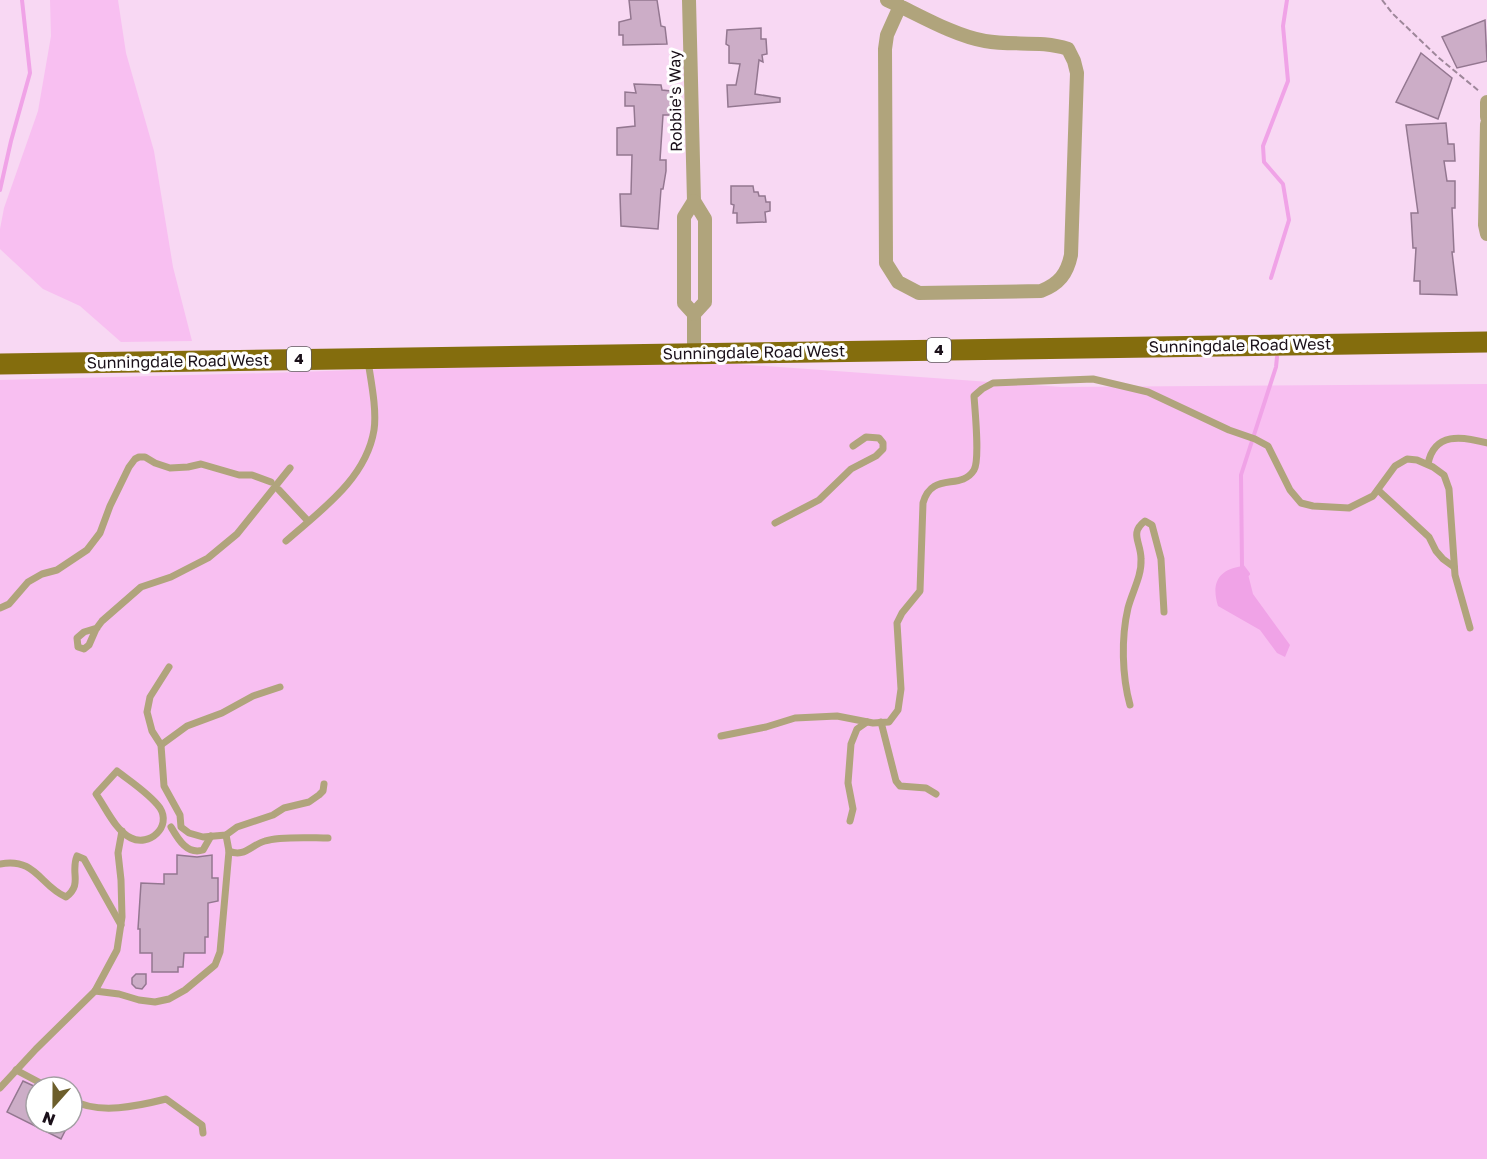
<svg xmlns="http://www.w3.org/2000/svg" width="1487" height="1159" font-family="'Golos Text',sans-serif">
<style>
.green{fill:#f8bff1;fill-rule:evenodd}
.water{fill:#f0a3e7}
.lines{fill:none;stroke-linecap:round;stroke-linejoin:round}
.stream{stroke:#f0a3e7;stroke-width:4}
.building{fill:#ccadc7;stroke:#937790;stroke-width:1.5}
.path{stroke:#9e879a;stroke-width:2;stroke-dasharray:6 3;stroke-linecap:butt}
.service{stroke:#b0a47c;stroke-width:7}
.minor{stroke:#b0a47c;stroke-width:14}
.primary{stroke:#846d0d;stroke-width:21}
.labels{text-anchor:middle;stroke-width:6;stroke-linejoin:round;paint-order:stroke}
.shield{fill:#fff;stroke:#5f585e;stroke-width:1.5}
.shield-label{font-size:15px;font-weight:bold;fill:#1a1019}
.street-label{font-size:16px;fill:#1a1019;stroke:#fff}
</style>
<rect width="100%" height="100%" fill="#f8d8f3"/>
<g class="green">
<polygon points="50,0 118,0 126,53 154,151 173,267 192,341 121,342 80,306 43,289 0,249 0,229 4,208 38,111 51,36"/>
<path d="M665,359L1062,387L1487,384V1159H0V380L270,373ZM36,1087H72V1123H36Z"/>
</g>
<path class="water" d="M1242,566L1248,574L1253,594L1290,645L1285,657L1277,653L1260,630L1218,606C1211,583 1218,570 1242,566Z"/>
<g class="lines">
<g class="stream">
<polyline points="0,190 11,141 30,73 22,0"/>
<polyline points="1271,278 1289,220 1283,184 1264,162 1263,146 1288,81 1283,26 1287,0"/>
<polyline points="1248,574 1242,566 1241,475 1276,367 1277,357"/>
</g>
</g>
<g class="building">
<polygon points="629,0 657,0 661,26 665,27 667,44 623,45 623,35 619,35 619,22 631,19"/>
<polygon points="1485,20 1487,61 1457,68 1442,37"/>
<polygon points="761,28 761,39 766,39 767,54 762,55 763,62 759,60 755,94 780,98 780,102 728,107 727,85 736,85 740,64 729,63 729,46 726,44 727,30"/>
<polygon points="1421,53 1452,78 1438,119 1396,102"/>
<polygon points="634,84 661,85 662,90 671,91 671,115 663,115 660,160 666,160 666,171 663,189 661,189 658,229 621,226 620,194 631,194 632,155 617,155 617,128 635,126 634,106 625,106 625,92 636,93"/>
<polygon points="1446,123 1448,144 1454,144 1455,161 1444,161 1447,181 1455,181 1455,208 1452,208 1454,252 1452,252 1457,295 1420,294 1420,281 1414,281 1416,248 1413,248 1411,213 1418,213 1406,125"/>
<polygon points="731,186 753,186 754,192 758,192 759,196 765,196 766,202 770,202 770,211 765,212 766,222 737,223 737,213 733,213 734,205 731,204"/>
<polygon points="177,855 197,857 212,855 212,878 218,878 218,901 208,903 208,937 205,937 205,953 184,953 183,967 178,967 178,972 152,972 152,953 140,953 140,929 138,929 141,883 164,884 164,874 177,874"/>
<polygon points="136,974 146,974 146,984 142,989 136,988 132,984 132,978"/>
<polygon points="23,1081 36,1087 36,1123 69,1123 61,1139 7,1112"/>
</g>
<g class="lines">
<polyline class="path" points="1382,0 1393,14 1439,58 1479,91"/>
<g class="service">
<path d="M1428,464C1434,432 1462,436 1487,443"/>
<polyline points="279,490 308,521"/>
<polyline points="1378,490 1429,537 1436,551 1443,559 1454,567"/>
<polyline points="775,523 819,500 851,469 876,456 883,449 883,443 879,438 866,437 853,446"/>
<path d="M286,541C321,510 366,479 374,430C377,410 371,381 368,361"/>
<polyline points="0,608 9,604 28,582 42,574 57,570 87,550 100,533 110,506 129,467 135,459 139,457 145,457 155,463 170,468 188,467 201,464 239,475 252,475 271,482"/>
<polyline points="97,628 84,632 77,638 78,647 84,649 89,645 96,629 102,621 141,587 171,577 208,558 237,534 290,468"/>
<polyline points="169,667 150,697 147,712 152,731 161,745 164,786 180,815 181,827 189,833 203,837 226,835 237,827 273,815 284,808 309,802 319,795 323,791 324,784"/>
<path d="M1130,705C1122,676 1121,638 1128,608C1132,592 1142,576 1141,559C1141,542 1129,533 1145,521L1152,525L1161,559L1164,612"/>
<polyline points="881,722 896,781 900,786 926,788 936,794"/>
<path d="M721,736L766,727L795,718L837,716L873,723L889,722L898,710L901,689L897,623L902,613L920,591L923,503C932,471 961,491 974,470C980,460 975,411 974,396L982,389L993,383L1093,379L1148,392L1229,430L1255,439L1268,446L1290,490L1301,503L1313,506L1349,508L1373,496L1395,466L1407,459L1417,460L1433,467L1444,475L1449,489L1455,575L1470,628"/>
<polyline points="161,745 187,726 222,713 253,696 280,687"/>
<path d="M117,771C131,782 150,794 160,808C172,827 149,847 131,838C115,830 106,808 96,794Z"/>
<polyline points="850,821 853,809 848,783 851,744 857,729 867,722"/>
<path d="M171,827C178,839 187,855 203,850L211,836"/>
<path d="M226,835L229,851C244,858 251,845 265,841C280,836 311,838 328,838"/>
<path d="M0,864C36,857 40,886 66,897C83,884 70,873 77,856L84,859L121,925"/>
<polyline points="95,991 119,994 139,1000 155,1002 169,999 185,990 215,965 220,952 229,851"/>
<polyline points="16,1070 48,1087"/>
<polyline points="0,1088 36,1049 95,991 117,950 122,917 121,880 118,853 122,831"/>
<path d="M72,1100C99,1115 138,1106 166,1099L202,1125L203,1133"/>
</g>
<g class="minor">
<polyline points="689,0 694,201 705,219 705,302 694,314 694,353"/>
<path d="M887,0C916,13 954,36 985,41C1013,46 1041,40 1068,49L1074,61L1077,73L1071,255C1067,274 1059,284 1041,291L919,293L898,282L886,263L885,49L887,35L900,6"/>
<polyline points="1487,102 1487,117"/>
<polyline points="1487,124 1485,225 1487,234"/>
<polyline points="694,201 684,217 684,303 694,314"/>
</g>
<polyline class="primary" points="0,364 1487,342"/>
</g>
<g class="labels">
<g class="shield">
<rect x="927" y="338" width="24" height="24" rx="4.5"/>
<rect x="287" y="347" width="24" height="24" rx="4.5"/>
</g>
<g class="shield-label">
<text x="939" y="355">4</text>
<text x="299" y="364">4</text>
</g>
<g class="street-label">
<text transform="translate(675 101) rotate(-91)" y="6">Robbie's Way</text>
<text transform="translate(1240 345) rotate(-1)" y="6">Sunningdale Road West</text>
<text transform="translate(754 352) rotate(-1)" y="6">Sunningdale Road West</text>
<text transform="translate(178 361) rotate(-1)" y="6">Sunningdale Road West</text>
</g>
</g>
<g transform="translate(54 1105) rotate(201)"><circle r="28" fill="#ffffff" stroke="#a39fa3" stroke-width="1.5"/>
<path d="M0-4.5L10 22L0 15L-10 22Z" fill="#6c5e2b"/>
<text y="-9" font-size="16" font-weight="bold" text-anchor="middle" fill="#1a1019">N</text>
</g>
</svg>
